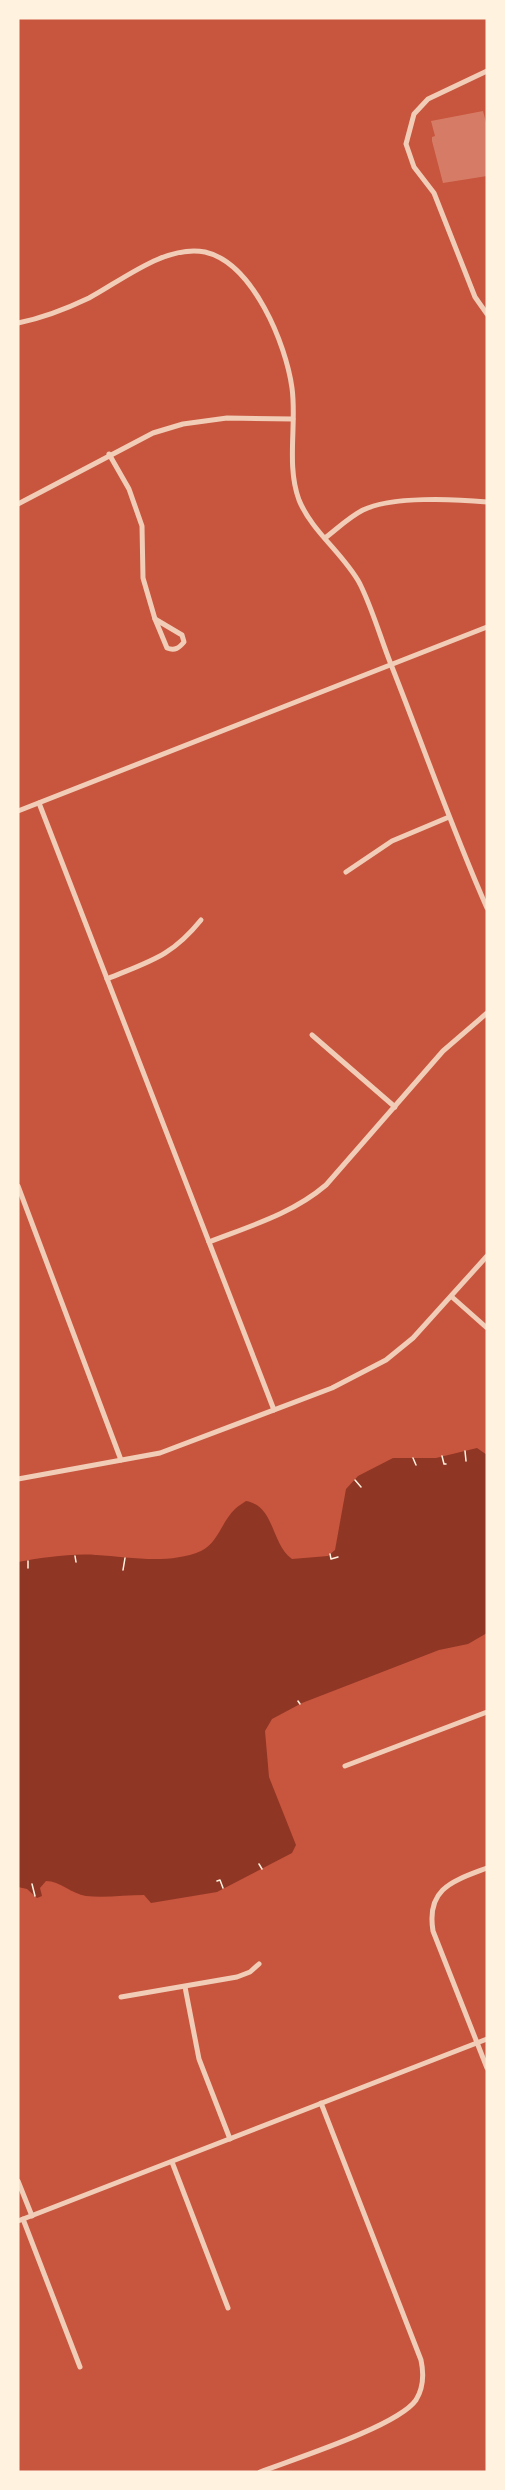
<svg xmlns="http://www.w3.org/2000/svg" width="505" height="2490" font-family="Signika,sans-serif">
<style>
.water{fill:#8f3625}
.building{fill:#d67c66}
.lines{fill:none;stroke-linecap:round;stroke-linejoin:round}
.path{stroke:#fff3e0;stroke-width:1.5}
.minor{stroke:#f1ccb7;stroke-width:5}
</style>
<rect width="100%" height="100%" fill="#c8553d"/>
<path class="water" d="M477,1448L487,1455V1633L468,1644L439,1650L302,1703L272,1719L265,1731L269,1777L296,1845L292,1853L217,1892L151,1903L144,1895C126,1895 105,1898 86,1896C72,1894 60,1881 46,1881L40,1888L42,1896L37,1898L27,1889L18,1887V1562C40,1558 73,1553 96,1555C130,1557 168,1565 201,1551C218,1543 222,1521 235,1509C238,1506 243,1503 246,1501C275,1506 271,1544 292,1559L328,1556L335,1550L346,1489L358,1476L393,1458H436Z"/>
<polygon class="building" points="483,111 487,126 487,176 443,183 432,141 432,137 435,136 431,121"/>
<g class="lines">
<g class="path">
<polyline points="465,1451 466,1461"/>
<polyline points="442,1456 444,1464 446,1464"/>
<polyline points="413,1458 416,1465"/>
<polyline points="355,1480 361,1487"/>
<polyline points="330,1554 331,1559 338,1557"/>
<polyline points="75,1556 76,1562"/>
<polyline points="28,1561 28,1568"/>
<polyline points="123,1570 125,1558"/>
<polyline points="298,1701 300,1704"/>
<polyline points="259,1864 262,1869"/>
<polyline points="217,1881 220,1880 223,1888"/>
<polyline points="32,1884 35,1896"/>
</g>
<g class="minor">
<polyline points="487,71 428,99 414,114 406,144 414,167 434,193 475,297 487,314"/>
<path d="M18,323C43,318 66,309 89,298C121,281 166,244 205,252C253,263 286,344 292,388C297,424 286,465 299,500C312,532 344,554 360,584C373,610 381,640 392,667C424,748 452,829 487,908"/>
<polyline points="109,454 129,489 142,526 143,578 155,619"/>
<polyline points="18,504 153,433 183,424 227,418 293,419"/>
<path d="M325,538C337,529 349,517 363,510C391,496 455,499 487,502"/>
<path d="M155,619L182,635L184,642C179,648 175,651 167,648Z"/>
<polyline points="39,803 274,1410"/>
<polyline points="18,811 487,627"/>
<polyline points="346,872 392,841 449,817"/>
<path d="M107,979C150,961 171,957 201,920"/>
<polyline points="312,1035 395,1107"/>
<polyline points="18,1186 121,1460"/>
<path d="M209,1242C250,1226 292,1214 326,1185L443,1051L487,1013"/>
<polyline points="452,1297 487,1328"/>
<polyline points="18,1479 160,1453 332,1388 386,1360 413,1338 487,1256"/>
<polyline points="345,1766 487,1712"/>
<path d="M487,1868C453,1881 426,1888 433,1931L487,2068"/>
<polyline points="185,1987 199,2059 230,2139"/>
<polyline points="121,1997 237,1977 250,1972 259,1964"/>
<polyline points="172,2162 228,2308"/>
<polyline points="18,2181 32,2216"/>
<polyline points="23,2219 80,2367"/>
<polyline points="18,2221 487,2039"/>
<path d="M260,2472C294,2459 398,2426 416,2400C424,2387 424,2374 421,2360L321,2103"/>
</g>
</g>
<rect width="505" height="2490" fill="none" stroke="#fff3e0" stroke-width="39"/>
</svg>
